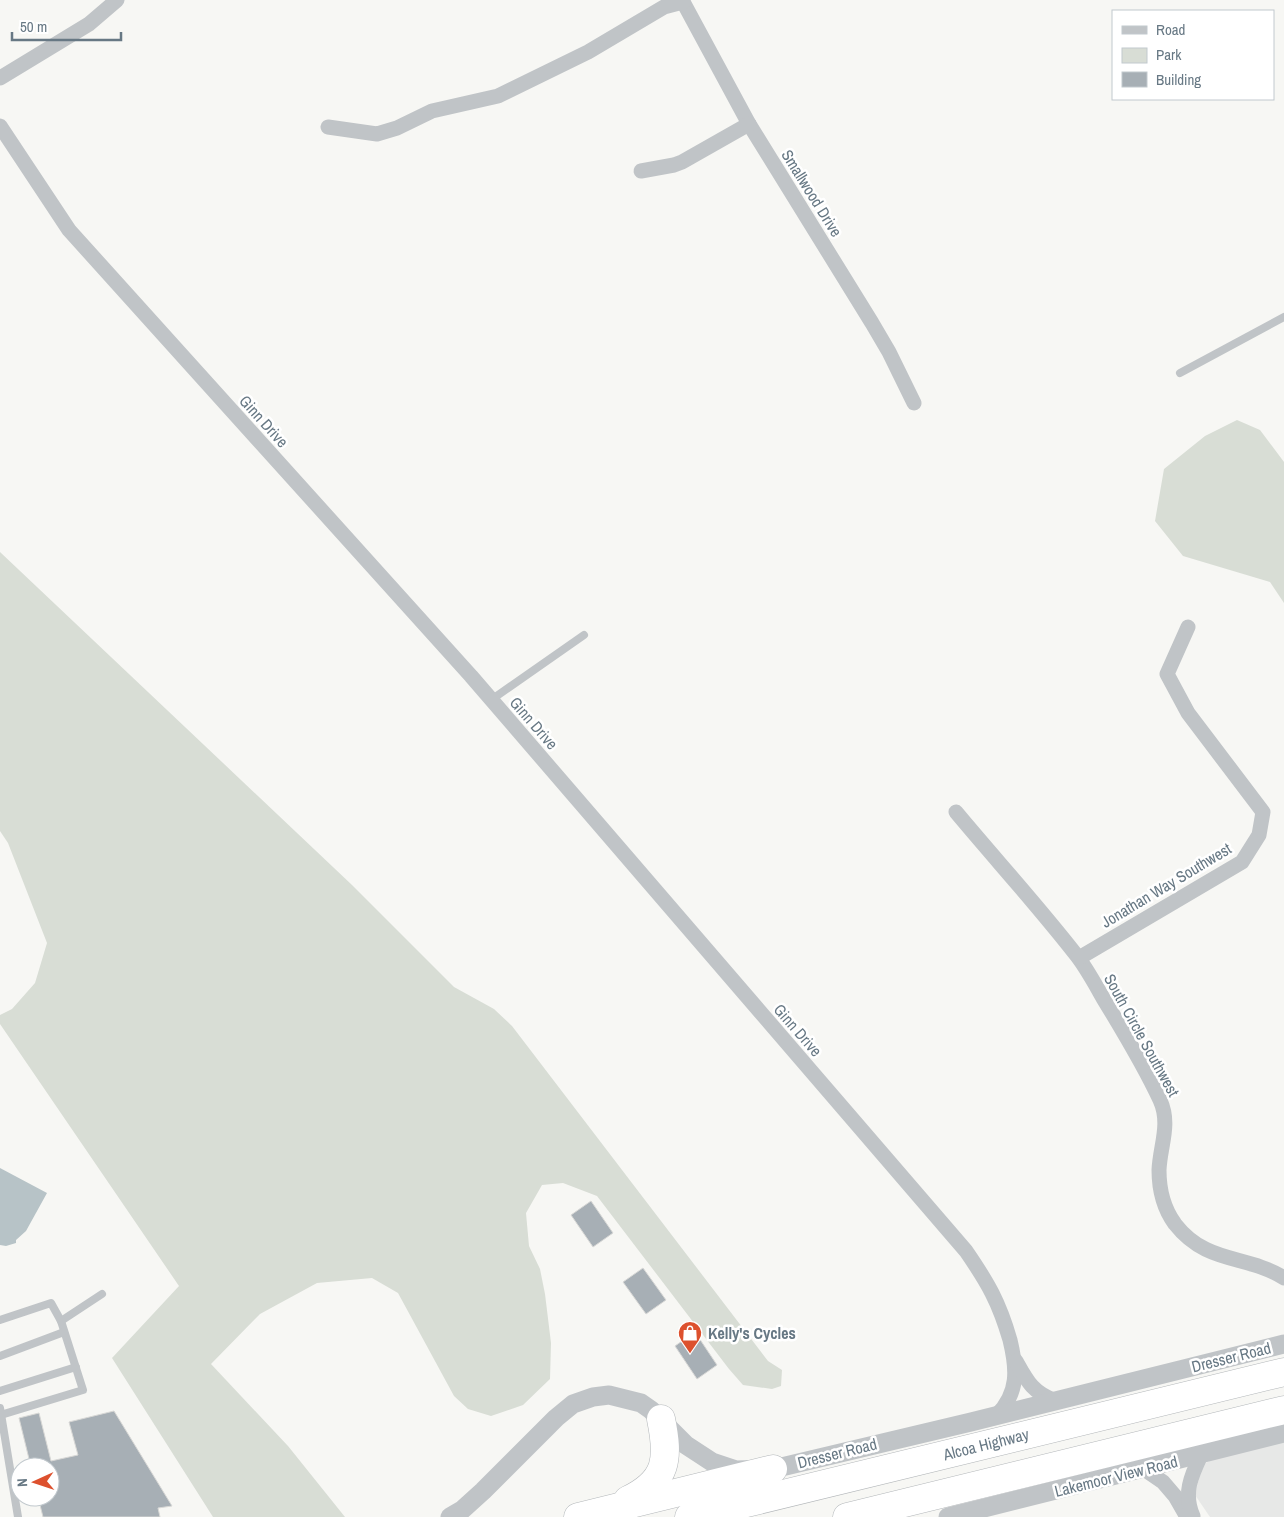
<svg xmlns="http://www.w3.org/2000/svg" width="1284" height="1517" font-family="'Archivo Narrow',sans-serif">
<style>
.built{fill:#e7e8e7}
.green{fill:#d8ddd5}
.water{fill:#b7c3c7}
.building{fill:#a7afb5;stroke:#d8d8d6}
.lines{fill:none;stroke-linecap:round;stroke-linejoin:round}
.motorway-casing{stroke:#b3b7ba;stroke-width:29}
.service{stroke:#c0c4c7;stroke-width:8}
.minor{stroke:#c0c4c7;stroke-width:15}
.tertiary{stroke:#c0c4c7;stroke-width:19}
.motorway{stroke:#fff;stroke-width:28}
.labels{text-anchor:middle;stroke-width:5;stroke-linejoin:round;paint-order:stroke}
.street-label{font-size:16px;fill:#677884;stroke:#fff}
.poi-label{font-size:16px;font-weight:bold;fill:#677884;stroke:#fff;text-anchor:start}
</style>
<rect width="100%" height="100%" fill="#f7f7f4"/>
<polygon class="built" points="1284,1441 1284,1517 1210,1517 1195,1495 1202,1465 1215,1458"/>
<g class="green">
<polygon points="1237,420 1260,430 1284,462 1284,603 1270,582 1183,556 1155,521 1164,469 1205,436"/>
<polygon points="0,552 352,885 454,987 494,1009 512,1026 768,1361 782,1370 781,1386 772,1389 743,1385 729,1369 597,1196 563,1183 542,1185 526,1213 529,1246 540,1269 545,1294 551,1343 550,1379 523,1405 491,1416 468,1409 454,1396 398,1293 372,1278 317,1283 260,1314 211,1364 288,1446 345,1517 213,1517 112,1358 179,1286 0,1024 0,1015 12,1009 35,983 47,943 8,843 0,831"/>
</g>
<polygon class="water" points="0,1168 47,1193 26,1231 16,1240 16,1243 6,1246 0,1245"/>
<g class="building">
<polygon points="591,1201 613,1233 593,1247 571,1215"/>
<polygon points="643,1268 666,1300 646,1314 623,1282"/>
<polygon points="695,1332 717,1365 697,1379 675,1346"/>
<polygon points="114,1411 172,1506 158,1508 160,1517 43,1517 38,1497 50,1497 50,1467 31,1467 19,1418 39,1413 51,1461 78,1455 69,1422"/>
</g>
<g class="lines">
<g class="motorway-casing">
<g id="motorway">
<path d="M628,1500C668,1481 669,1458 661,1419"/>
<polyline points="578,1517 773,1469"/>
<polyline points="689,1517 1284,1372"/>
<polyline points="847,1517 1284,1410"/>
</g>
</g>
<g class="service">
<polyline points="1180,373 1284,317"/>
<polyline points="491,700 584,635"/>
<polyline points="0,1320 51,1303 61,1321 83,1390 1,1415"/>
<polyline points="61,1321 102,1294"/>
<polyline points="0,1356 64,1332"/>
<polyline points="0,1391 76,1367"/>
<polyline points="0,1408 18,1517"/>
</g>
<g class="minor">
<polyline points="682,0 749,124 872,323 889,352 914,403"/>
<polyline points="0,78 89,24 117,0"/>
<path d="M0,126L69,230L471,676L966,1251C988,1283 999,1302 1010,1340C1017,1369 1019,1392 997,1415"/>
<polyline points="328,127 377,134 397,128 432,111 498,96 588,52 664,7 683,2"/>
<polyline points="641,171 674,165 682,162 749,124"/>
<path d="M956,812C996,860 1039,907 1077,956C1087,969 1095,984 1103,998C1123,1031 1144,1065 1160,1100C1171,1124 1160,1146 1159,1170C1159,1189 1164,1209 1175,1224C1207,1265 1246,1254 1284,1278"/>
<polyline points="1079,958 1242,862 1259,835 1263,812 1188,713 1167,674 1188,627"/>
<path d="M1016,1361C1027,1381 1033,1393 1056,1401"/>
<polyline points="1144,1469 1163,1482 1175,1496 1187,1517"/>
<path d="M1193,1516C1183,1494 1191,1476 1201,1455"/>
</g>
<g class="tertiary">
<polyline points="450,1517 462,1510 483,1491 556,1418 573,1404 593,1397 609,1395 641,1403 651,1410 686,1445 712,1462 736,1470 773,1469 971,1422 1284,1344"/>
<polyline points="948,1517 1284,1433"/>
</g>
<use href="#motorway" class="motorway"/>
</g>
<defs>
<g id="shop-pin" transform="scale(1.25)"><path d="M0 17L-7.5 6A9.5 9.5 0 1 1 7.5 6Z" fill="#dd512e" stroke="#fff"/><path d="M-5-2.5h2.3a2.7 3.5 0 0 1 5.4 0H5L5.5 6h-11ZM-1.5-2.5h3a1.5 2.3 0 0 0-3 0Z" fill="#fff"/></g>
</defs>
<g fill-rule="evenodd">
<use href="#shop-pin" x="690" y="1333"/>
</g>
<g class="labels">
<g class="street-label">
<text transform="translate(812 193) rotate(58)" y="6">Smallwood Drive</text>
<text transform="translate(264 421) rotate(48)" y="6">Ginn Drive</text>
<text transform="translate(534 723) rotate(49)" y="6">Ginn Drive</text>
<text transform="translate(1166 885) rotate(-31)" y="6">Jonathan Way Southwest</text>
<text transform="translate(798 1030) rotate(49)" y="6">Ginn Drive</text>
<text transform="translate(1142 1035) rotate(61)" y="6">South Circle Southwest</text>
<text transform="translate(1231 1357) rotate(-14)" y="6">Dresser Road</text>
<text transform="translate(986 1444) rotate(-14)" y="6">Alcoa Highway</text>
<text transform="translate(837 1453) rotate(-14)" y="6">Dresser Road</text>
<text transform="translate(1116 1476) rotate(-14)" y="6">Lakemoor View Road</text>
</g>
<g class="poi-label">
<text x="708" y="1339">Kelly's Cycles</text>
</g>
</g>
<rect x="1112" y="10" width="162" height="90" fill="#ffffff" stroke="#c2c9ce"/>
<rect x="1122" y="26" width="25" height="8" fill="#c0c4c7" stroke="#c2c9ce"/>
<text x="1156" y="35" font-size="15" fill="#677884">Road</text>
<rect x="1122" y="48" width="25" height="15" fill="#d8ddd5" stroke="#c2c9ce"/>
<text x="1156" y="60" font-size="15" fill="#677884">Park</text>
<rect x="1122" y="72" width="25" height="15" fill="#a7afb5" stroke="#c2c9ce"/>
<text x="1156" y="85" font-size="15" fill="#677884">Building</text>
<g transform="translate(35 1482) rotate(267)"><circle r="24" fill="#ffffff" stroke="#c2c9ce"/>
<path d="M0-4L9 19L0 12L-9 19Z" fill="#dd512e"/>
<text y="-8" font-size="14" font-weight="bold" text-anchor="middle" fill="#677884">N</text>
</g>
<path d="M12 32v8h109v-8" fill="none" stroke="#677884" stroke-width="2.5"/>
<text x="20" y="32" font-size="15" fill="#677884" stroke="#ffffff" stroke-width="4" paint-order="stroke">50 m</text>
</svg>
